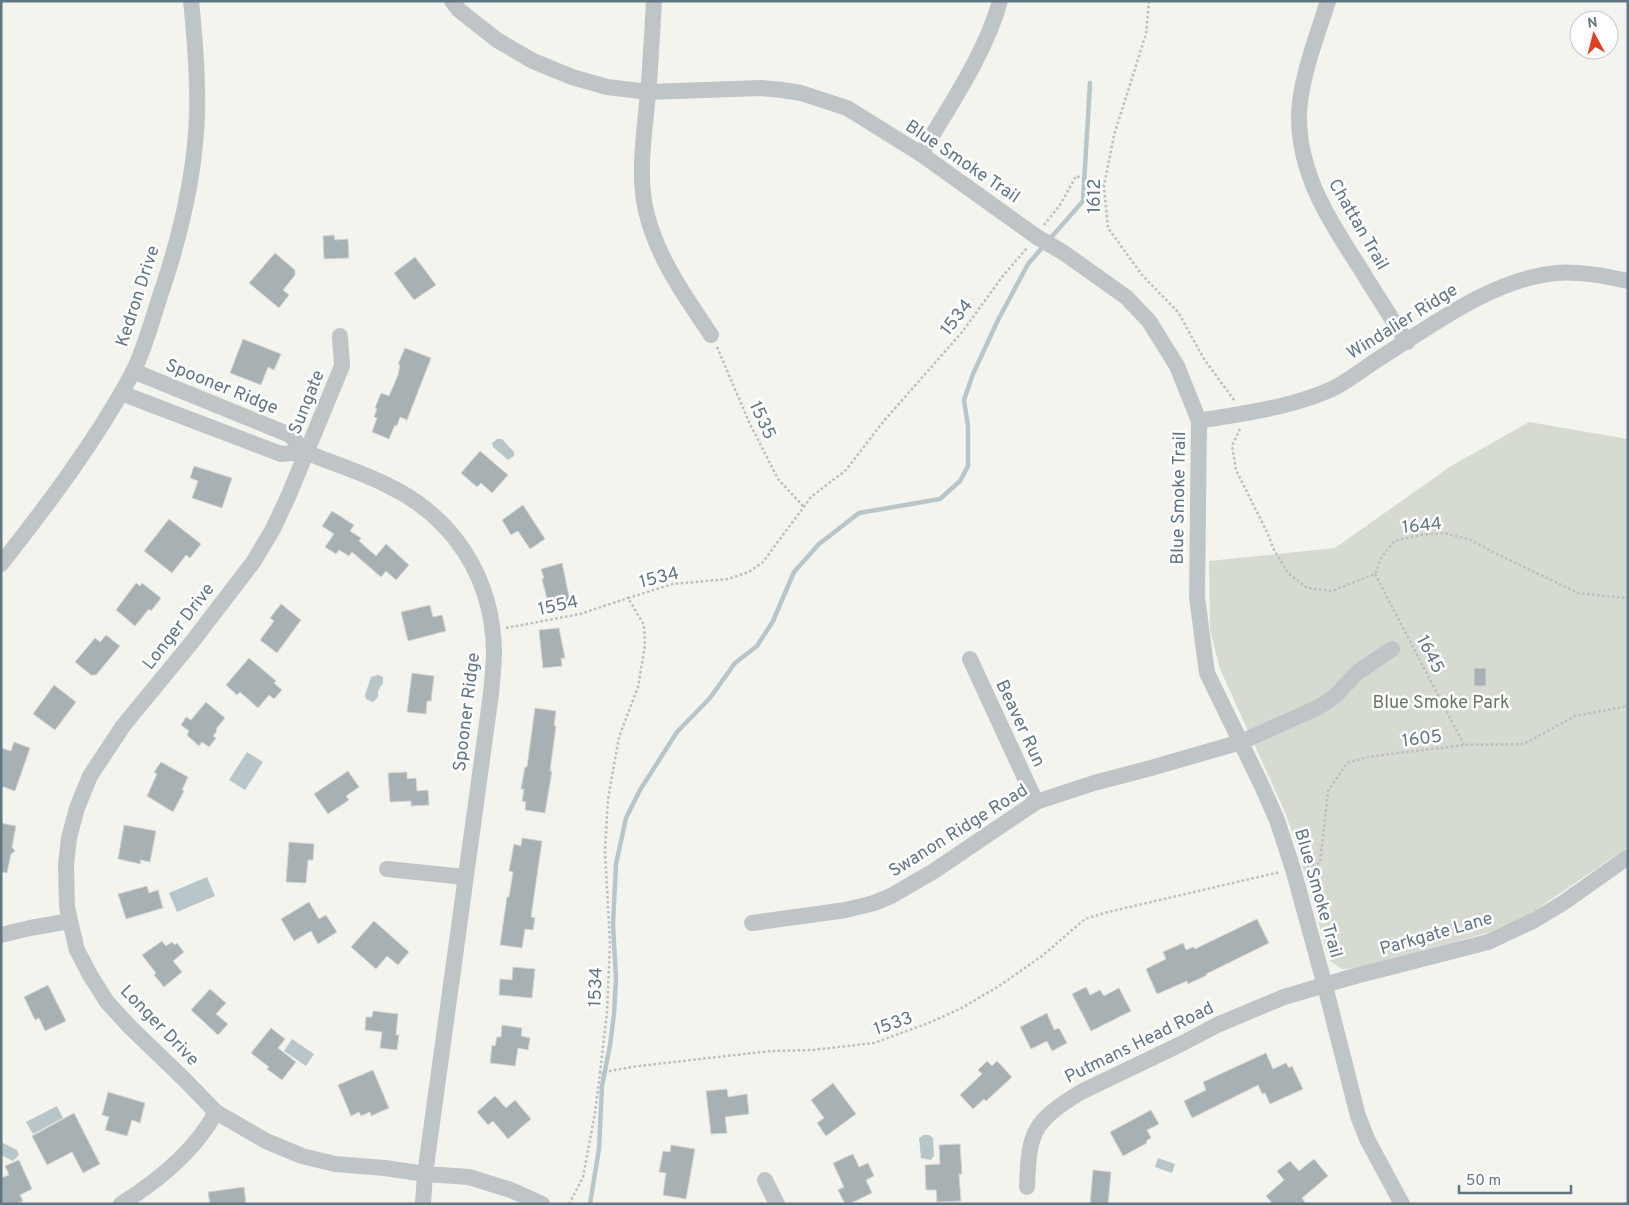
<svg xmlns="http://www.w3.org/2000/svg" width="1629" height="1205" font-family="Overpass,sans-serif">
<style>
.green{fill:#d5dbd0}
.water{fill:#b8c6c9}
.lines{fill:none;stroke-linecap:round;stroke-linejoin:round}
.stream{stroke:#b8c6c9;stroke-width:4.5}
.building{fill:#a7b1b4;stroke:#d5d5d2}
.path{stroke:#bbbdbf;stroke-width:2.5;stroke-dasharray:2.5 2.5;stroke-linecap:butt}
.minor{stroke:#bfc4c6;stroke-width:16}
.labels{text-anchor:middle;stroke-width:5;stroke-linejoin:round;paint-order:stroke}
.street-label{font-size:18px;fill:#627682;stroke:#fff}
.park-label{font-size:18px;fill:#677961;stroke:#fff}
</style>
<rect width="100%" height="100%" fill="#f4f4ef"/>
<polygon class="green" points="1529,422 1628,439 1628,847 1528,915 1490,932 1361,968 1342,969 1329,960 1295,840 1284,810 1220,669 1210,630 1209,561 1335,548 1451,466"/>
<g class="water">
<polygon points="497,439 502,439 514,452 514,456 508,460 493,447 492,443"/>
<polygon points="378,675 383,677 383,683 378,691 378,697 373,702 366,699 365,695 371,677"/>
<polygon points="247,752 263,762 245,790 229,780"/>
<polygon points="207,877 215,896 177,912 169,893"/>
<polygon points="292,1039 314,1054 306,1066 284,1051"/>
<polygon points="57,1106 63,1118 33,1134 26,1122"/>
<polygon points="924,1135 929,1135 933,1138 934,1156 931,1160 921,1158 919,1138"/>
<polygon points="1,1142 17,1150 19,1155 13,1161 1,1155"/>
<polygon points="1158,1158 1175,1164 1172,1173 1155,1167"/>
</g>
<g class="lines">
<polyline class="stream" points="590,1204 599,1149 602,1086 610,1045 614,1014 616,979 613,924 616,864 626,818 640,790 677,732 710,698 735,663 757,646 773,621 794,572 819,544 859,513 940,499 960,481 968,466 968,426 964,400 973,374 998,320 1028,264 1083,201 1090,83"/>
</g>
<g class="building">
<polygon points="334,235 335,240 348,239 349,258 324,259 323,236"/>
<polygon points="275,253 295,270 295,275 283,290 289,295 279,308 249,283"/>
<polygon points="415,257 436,285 414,300 394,273"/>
<polygon points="243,339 281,354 274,370 268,367 261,385 230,373"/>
<polygon points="405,348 431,358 407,420 400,417 397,426 395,425 389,439 372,432 377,418 374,417 377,409 375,408 381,393 389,396 398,375 400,365 398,364"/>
<polygon points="480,451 508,475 492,493 481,483 477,487 461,473"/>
<polygon points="194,466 232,478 222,508 192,498 198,481 190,478"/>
<polygon points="523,505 545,539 530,549 518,531 511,535 502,520"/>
<polygon points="332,511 354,525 350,531 361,538 359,541 376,556 386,544 409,565 396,580 386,571 381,577 352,552 349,556 339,550 336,554 325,547 334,534 322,526"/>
<polygon points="169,519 201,544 190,558 186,555 172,573 144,551"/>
<polygon points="562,563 570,601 549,607 542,579 544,578 541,569"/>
<polygon points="136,583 140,586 142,583 161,598 151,611 149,609 135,626 116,610"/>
<polygon points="281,604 301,620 277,653 260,640 274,621 270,618"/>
<polygon points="430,605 433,617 442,615 446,631 408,641 401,612"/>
<polygon points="559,628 565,658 561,658 562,666 543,668 539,630"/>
<polygon points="106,635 120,646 96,675 91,675 75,662 95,638 100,642"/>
<polygon points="249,658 276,681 274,683 282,690 274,699 269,695 258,708 240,692 237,695 226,685"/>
<rect x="1474" y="668" width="12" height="18"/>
<polygon points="412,673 434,676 431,701 427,701 426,714 407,712"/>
<polygon points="54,685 76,702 55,730 33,714"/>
<polygon points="206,702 225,718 216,729 217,731 213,736 216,738 209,747 202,742 199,746 187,735 189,731 181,725 186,717 191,720"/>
<polygon points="535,708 556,711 554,726 556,726 550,771 552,771 545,813 525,810 526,802 522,801 524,789 521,789 525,767 527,767"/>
<polygon points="14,742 30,748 15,791 1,786 1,748 11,751"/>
<polygon points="161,762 188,777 182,790 184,791 173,812 147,796 157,774 154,772"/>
<polygon points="348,771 359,787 346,796 349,800 328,814 314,794"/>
<polygon points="407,772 407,779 416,778 417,791 428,790 429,805 411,806 411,801 390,802 388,773"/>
<polygon points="1,823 16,826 12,847 15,851 11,854 7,873 1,872"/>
<polygon points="124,825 156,831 150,862 140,860 141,864 118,859"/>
<polygon points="522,838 542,841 531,917 535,918 533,930 525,929 522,948 500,945 507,897 509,897 513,872 509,871 514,844 521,846"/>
<polygon points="289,842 314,844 313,860 308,860 306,883 286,882"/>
<polygon points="147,886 149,893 158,890 163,908 126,919 118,894"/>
<polygon points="309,902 319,919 326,915 337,932 318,944 311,931 294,941 281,919"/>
<polygon points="1257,919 1269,943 1206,974 1207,975 1188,984 1187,981 1157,994 1146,969 1166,959 1163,952 1183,943 1186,950 1193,947 1195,949"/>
<polygon points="374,921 409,952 398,965 387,956 376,969 351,947"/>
<polygon points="162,941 166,946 172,942 175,945 177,943 184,952 173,961 182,972 164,987 154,975 156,973 142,955"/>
<polygon points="513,967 535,969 532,998 499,995 500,979 512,980"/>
<polygon points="48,985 66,1021 45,1031 39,1018 35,1020 24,997"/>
<polygon points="1086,987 1090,995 1100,990 1104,996 1119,988 1131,1011 1091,1031 1072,994"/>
<polygon points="210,989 226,1003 216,1014 228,1024 218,1035 191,1010"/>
<polygon points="373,1011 398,1014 396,1035 399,1035 397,1050 380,1048 382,1032 365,1030 366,1017 372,1017"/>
<polygon points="1047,1013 1054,1030 1059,1028 1067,1043 1052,1051 1047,1041 1031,1049 1020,1027"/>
<polygon points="502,1025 522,1028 521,1036 530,1038 528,1050 518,1048 515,1066 490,1063 492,1045 495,1046 497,1037 501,1037"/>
<polygon points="271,1028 285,1039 278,1048 296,1062 282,1080 267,1069 269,1067 251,1053"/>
<polygon points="1266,1053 1273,1069 1286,1063 1289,1068 1292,1066 1303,1089 1270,1104 1265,1093 1262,1094 1258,1085 1192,1118 1184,1101 1206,1090 1203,1082"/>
<polygon points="987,1061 992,1066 997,1061 1012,1077 986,1101 984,1099 973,1109 960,1095 982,1074 978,1070"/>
<polygon points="373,1070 389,1108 371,1116 370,1112 361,1116 359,1112 351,1116 338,1085"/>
<polygon points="833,1083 856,1114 826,1136 817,1123 824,1118 811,1100"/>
<polygon points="727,1089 728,1097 747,1094 749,1114 725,1117 727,1133 711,1134 706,1091"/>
<polygon points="108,1092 145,1103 140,1123 132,1120 127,1136 105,1130 109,1117 102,1115"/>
<polygon points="495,1096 506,1108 515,1100 531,1119 508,1139 493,1121 488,1125 477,1112"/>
<polygon points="1151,1110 1159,1124 1147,1130 1151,1138 1146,1141 1147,1143 1123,1156 1110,1132"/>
<polygon points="74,1113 100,1164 83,1173 72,1152 47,1165 32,1136"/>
<polygon points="960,1144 962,1174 959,1174 961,1201 937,1202 936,1190 926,1190 925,1165 940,1164 939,1145"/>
<polygon points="671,1145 695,1149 686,1199 663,1195 666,1173 659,1172 663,1151 670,1152"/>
<polygon points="853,1154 859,1167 868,1163 874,1176 866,1180 872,1193 849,1204 845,1204 838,1190 844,1187 833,1163"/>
<polygon points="1314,1159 1328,1176 1302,1198 1306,1204 1273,1204 1266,1196 1284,1180 1277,1171 1290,1161 1299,1171"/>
<polygon points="19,1160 32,1189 20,1195 23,1201 16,1204 1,1204 1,1178 9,1175 5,1166"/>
<polygon points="1093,1170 1111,1172 1108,1204 1090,1204"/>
<polygon points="244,1187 246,1204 210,1204 208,1192"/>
</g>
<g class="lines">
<g class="path">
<polyline points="1149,1 1146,34 1114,135 1104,186 1108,228 1142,275 1178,312 1204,359 1234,400"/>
<polyline points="1044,225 1060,205 1076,176 1104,186"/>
<polyline points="717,347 749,422 778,479 804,507"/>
<polyline points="1240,429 1232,446 1236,470 1268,534 1273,548 1288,573 1307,588 1332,591 1375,574 1381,558 1394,541 1420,535 1444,533 1471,540 1493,552 1578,593 1628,598"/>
<polyline points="1375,574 1464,745"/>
<polyline points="506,628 580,614 628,598"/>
<polyline points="1307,866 1320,863 1328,791 1347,763 1367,757 1464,745 1524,744 1575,716 1628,706"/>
<polyline points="600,1073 607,1012 610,944 605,851 608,799 619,737 638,687 645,645 644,625 628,598 673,584 728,579 749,572 763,562 811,497 846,470 883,422 963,331 1002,277 1027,248"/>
<polyline points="569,1204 583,1177 595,1113 600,1073 631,1067 726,1056 771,1051 812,1050 874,1043 926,1024 960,1009 999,986 1042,956 1085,919 1108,912 1280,872"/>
</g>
<g class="minor">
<polyline points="452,1 459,10 497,40 533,61 572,77 607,87 649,92 761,88 782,90 801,93 847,108 921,154 1037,237 1064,253 1126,297 1149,321 1177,366 1199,421 1197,597 1207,673 1261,784 1277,820 1293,869 1325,986 1358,1116 1367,1139 1402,1204"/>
<path d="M654,1C652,32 651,62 648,93C645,131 637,173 646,211C657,258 685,296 711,335"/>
<path d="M1328,1C1317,36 1300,79 1299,115C1298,173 1330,222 1360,268C1375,293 1391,317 1407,342"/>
<path d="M921,154C948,108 986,53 1000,1"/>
<polyline points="340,336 342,366 288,497 273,529 254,561 192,642 123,726 90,776 77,808 69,838 66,865 67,906 70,921 77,950 90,975 107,1002 130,1027 185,1080 216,1112 266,1141 302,1156 335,1164 385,1168 425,1174 469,1177 511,1190 542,1204"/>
<path d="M133,371L290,435C295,440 300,447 306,451C313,456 323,459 331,462C350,469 369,476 387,485C454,517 493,578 494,652C494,666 492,680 491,694L425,1174L423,1204"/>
<polyline points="121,393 281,454 307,452"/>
<path d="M1199,421C1244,413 1290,408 1332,389C1349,381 1364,368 1380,358C1433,325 1493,279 1556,273C1580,271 1605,276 1628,281"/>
<path d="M1,564C49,503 95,442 132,374C144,351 151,324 159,299C179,241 195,177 197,115C198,77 195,39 191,1"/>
<polyline points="970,659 1036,802"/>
<polyline points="387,869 465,877"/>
<polyline points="752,923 846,910 874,903 891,896 934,871 1036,802 1094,783 1151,768 1241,742 1319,707 1335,696 1358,672 1392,649"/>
<polyline points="1,935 30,928 70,921"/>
<polyline points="765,1180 777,1204"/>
<path d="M1027,1187C1029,1132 1032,1122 1081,1092L1183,1043L1217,1025L1284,997L1348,978L1488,942L1533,921L1563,903L1628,857"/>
<path d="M121,1204C158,1181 195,1151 216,1112"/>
</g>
</g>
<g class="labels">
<g class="street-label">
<text transform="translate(963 161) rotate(34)" y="6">Blue Smoke Trail</text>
<text transform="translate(1094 196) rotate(-90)" y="6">1612</text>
<text transform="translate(1359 224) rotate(60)" y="6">Chattan Trail</text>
<text transform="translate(137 296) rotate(-72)" y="6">Kedron Drive</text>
<text transform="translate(956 317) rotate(-52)" y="6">1534</text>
<text transform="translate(1402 321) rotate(-32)" y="6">Windalier Ridge</text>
<text transform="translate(222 386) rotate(22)" y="6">Spooner Ridge</text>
<text transform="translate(306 402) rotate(-68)" y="6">Sungate</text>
<text transform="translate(763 420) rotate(65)" y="6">1535</text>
<text transform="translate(1178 498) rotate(-89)" y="6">Blue Smoke Trail</text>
<text transform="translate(1422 525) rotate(-6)" y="6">1644</text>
<text transform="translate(659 577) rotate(-14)" y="6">1534</text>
<text transform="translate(558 605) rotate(-12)" y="6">1554</text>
<text transform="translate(178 626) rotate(-52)" y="6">Longer Drive</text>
<text transform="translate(1431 654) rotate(63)" y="6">1645</text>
<text transform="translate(466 712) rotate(-83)" y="6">Spooner Ridge</text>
<text transform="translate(1021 723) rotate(65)" y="6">Beaver Run</text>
<text transform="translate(1422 738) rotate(-7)" y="6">1605</text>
<text transform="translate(958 830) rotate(-32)" y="6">Swanon Ridge Road</text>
<text transform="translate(1319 893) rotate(74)" y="6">Blue Smoke Trail</text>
<text transform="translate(1436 933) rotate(-16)" y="6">Parkgate Lane</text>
<text transform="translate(595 987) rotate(-88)" y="6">1534</text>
<text transform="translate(893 1023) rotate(-19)" y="6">1533</text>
<text transform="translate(160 1025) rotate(46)" y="6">Longer Drive</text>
<text transform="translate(1139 1042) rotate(-26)" y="6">Putmans Head Road</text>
</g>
<g class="park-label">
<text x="1441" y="708">Blue Smoke Park</text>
</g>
</g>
<rect width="1629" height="1205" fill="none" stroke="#627682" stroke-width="5"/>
<g transform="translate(1594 35) rotate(353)"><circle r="24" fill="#ffffff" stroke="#c0c8cd"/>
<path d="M0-4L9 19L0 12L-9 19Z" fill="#e83c1b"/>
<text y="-8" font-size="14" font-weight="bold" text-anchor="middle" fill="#627682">N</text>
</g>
<path d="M1459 1185v8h112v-8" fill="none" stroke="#627682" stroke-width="2.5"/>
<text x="1466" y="1185" font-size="15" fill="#627682" stroke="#ffffff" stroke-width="4" paint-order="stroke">50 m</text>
</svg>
